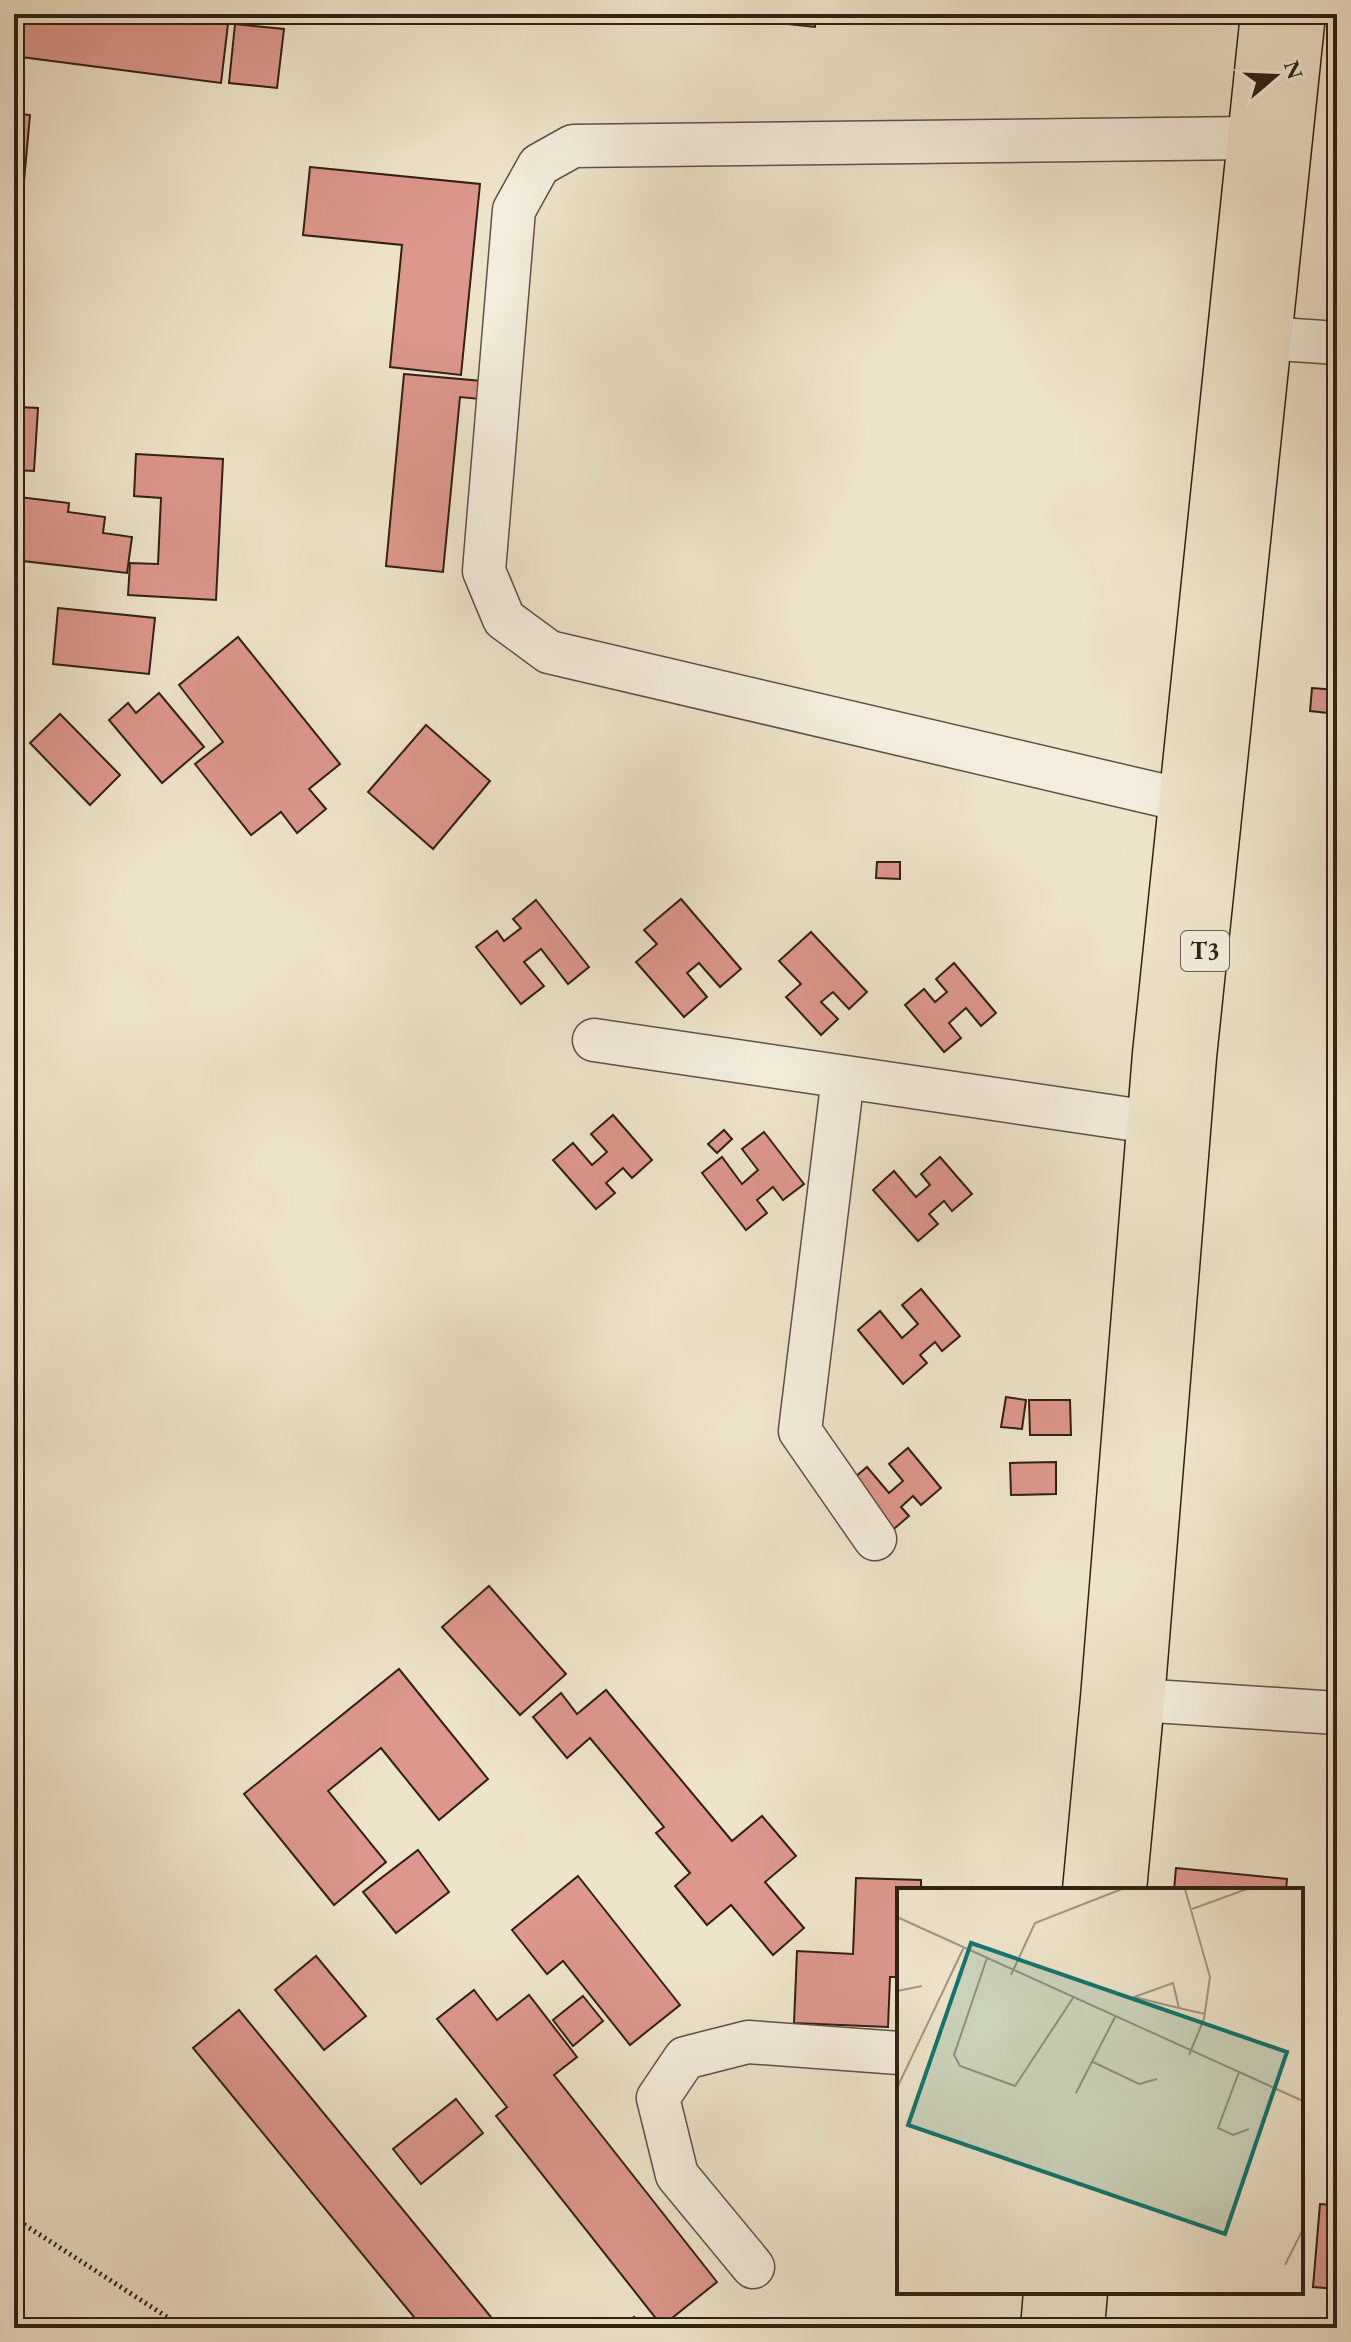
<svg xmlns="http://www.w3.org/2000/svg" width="1351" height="2342" font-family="'EB Garamond',serif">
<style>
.building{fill:#dd978c;stroke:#302113;stroke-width:2}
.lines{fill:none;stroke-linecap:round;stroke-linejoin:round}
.minor-casing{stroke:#605241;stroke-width:45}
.highway-casing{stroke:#302113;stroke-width:47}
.path{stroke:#302113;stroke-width:5;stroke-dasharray:2 4;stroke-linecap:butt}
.minor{stroke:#f4eddd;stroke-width:42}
.highway{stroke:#eee4ca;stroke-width:44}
.labels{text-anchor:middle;stroke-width:8;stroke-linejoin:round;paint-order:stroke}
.shield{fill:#f4eddd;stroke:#6b5e50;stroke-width:2}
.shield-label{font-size:24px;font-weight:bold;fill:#302113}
.inset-road{fill:none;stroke:#a29681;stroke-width:2}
.view{fill:#0f766e;fill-opacity:0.15;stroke:#0f766e;stroke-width:4}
.inset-edge{fill:none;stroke:#302113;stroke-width:4}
</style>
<rect width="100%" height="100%" fill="#eee4ca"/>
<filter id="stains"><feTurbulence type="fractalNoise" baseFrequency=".0025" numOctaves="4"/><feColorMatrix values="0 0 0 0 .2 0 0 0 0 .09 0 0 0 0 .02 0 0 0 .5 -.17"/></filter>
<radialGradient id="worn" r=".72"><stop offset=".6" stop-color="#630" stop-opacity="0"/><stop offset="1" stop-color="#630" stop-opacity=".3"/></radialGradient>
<g class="building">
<polygon points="14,14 148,14 228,24 221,83 14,56"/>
<polygon points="357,14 461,14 461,23"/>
<polygon points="693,14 816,14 815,27"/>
<polygon points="235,24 284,29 277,88 229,83"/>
<polygon points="14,113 30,115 14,291"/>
<polygon points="310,167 480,184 461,375 390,367 402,245 303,235"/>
<polygon points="404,374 482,381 480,399 460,397 443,572 386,566"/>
<polygon points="18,407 38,408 34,471 15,470"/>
<polygon points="136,454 223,459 216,600 128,595 130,563 158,564 161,498 134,496"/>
<polygon points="19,497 69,503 68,512 105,517 103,533 132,537 127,573 14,560"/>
<polygon points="58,608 155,618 149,674 53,664"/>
<polygon points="238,637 340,764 309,789 326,809 297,833 281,812 251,835 195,764 223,742 179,685"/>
<polygon points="1312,688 1337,690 1337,714 1310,711"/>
<polygon points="159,693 204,747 162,783 109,720 128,703 136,713"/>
<polygon points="60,714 120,775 90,805 30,743"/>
<polygon points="426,725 490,781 433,849 368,792"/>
<polygon points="877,862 900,862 900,879 876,878"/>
<polygon points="681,899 741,969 720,987 699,963 687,973 707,997 684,1017 636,962 657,944 644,930"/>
<polygon points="536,900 589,967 568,984 541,949 524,962 544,986 521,1004 476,947 497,931 504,941 521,928 513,919"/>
<polygon points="811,932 867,992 849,1009 833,992 821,1002 838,1019 821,1035 786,997 801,984 779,961"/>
<polygon points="954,963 996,1013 981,1026 966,1008 949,1023 961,1038 944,1052 905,1005 924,989 935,1002 947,992 936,979"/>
<polygon points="613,1115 652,1160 632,1178 623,1168 606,1183 615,1193 596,1209 553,1160 573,1143 592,1165 607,1152 591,1134"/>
<polygon points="724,1130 732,1139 717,1153 708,1144"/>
<polygon points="764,1132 804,1184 783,1200 773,1187 757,1200 767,1213 746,1230 702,1173 722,1157 742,1184 758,1170 742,1149"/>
<polygon points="940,1157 972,1194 952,1211 944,1201 929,1214 938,1224 918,1241 873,1190 894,1171 916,1197 930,1185 921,1174"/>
<polygon points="921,1289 960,1336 942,1351 935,1342 920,1355 927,1363 903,1384 858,1330 880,1311 902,1338 918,1324 902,1305"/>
<polygon points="1006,1397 1026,1400 1022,1429 1001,1427"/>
<polygon points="1029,1400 1070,1400 1071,1435 1030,1435"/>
<polygon points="908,1448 941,1488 921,1505 913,1496 901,1507 909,1516 888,1534 847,1484 867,1467 889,1493 903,1481 889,1464"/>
<polygon points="1056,1462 1056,1494 1011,1495 1010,1463"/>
<polygon points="489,1586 566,1674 520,1715 442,1627"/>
<polygon points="399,1669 488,1779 439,1820 381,1748 328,1791 386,1862 334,1905 244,1794"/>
<polygon points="606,1690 732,1841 762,1816 796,1856 765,1882 804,1928 773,1955 731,1905 707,1925 675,1886 690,1873 656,1833 664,1827 590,1738 567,1758 533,1717 561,1693 577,1714"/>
<polygon points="418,1850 449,1892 396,1933 363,1892"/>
<polygon points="1176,1868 1287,1879 1286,1890 1174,1890"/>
<polygon points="578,1876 680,2005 630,2045 563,1961 547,1974 512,1930"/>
<polygon points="856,1878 921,1880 921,1890 899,1890 899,1977 890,1977 888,2027 794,2023 797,1951 853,1954"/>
<polygon points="316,1956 366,2016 324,2050 275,1990"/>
<polygon points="474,1990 497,2020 529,1995 577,2057 554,2075 717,2282 662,2326 496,2116 507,2107 437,2019"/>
<polygon points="583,1996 603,2021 573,2046 553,2020"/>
<polygon points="239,2010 500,2328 423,2328 193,2048"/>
<polygon points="456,2099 483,2133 421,2184 393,2149"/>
<polygon points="1335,2188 1337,2188 1337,2289 1313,2287 1320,2204 1333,2205"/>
<polygon points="634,2317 643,2328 620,2328"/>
</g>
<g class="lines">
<g class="minor-casing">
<g id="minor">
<polyline points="1236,336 1337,343"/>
<polyline points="1214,803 1182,800 549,652 504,619 484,571 514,210 539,165 573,146 1251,138 1284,140"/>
<polyline points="594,1040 1150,1122 1183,1124"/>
<polyline points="843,1077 800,1431 875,1539"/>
<polyline points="1107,1698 1337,1713"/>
<polyline points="753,2267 677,2175 658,2098 685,2058 748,2042 899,2053"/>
</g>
</g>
<g class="highway-casing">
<g id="highway">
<polyline points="1085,1890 1103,1698 1155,1054 1263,14"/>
<polyline points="1124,1890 1142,1700 1194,1057 1303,14"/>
<polyline points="1043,2328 1046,2292"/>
<polyline points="1082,2328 1085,2292"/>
</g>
</g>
<polyline class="path" points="14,2218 184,2328"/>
<use href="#minor" class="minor"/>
<use href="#highway" class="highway"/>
</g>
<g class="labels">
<rect class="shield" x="1181" y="931" width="48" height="40" rx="6"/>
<g class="shield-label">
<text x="1205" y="959">T3</text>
</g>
</g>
<g transform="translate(897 1888)">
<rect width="406" height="406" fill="#eee4ca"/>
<path class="inset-road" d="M288,1L313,89L307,131L292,167M295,21L350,1M0,29L406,213M90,70L57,167L63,178L118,198L176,110M114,87L138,35L225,1M0,103L25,98M282,120L276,95L237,109L282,120L308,126M196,174L242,196L260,191M342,184L321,240L336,247L352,241M0,200L67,59M179,205L218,129M388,377L406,341"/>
<path class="view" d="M74,55L390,164L328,346L11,237Z"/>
<rect width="406" height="406" class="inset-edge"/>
</g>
<rect width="1351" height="2342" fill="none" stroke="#eee4ca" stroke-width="48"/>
<rect x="16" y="16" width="1319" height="2310" fill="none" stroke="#302113" stroke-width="4"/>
<rect x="24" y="24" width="1303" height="2294" fill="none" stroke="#302113" stroke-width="2"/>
<g transform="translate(1275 76) rotate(71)" stroke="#f4eddd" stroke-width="6" paint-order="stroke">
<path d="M0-6L14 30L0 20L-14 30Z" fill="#302113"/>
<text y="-12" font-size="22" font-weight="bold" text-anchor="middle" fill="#302113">N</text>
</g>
<rect width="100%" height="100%" filter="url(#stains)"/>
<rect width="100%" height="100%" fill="url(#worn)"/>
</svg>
